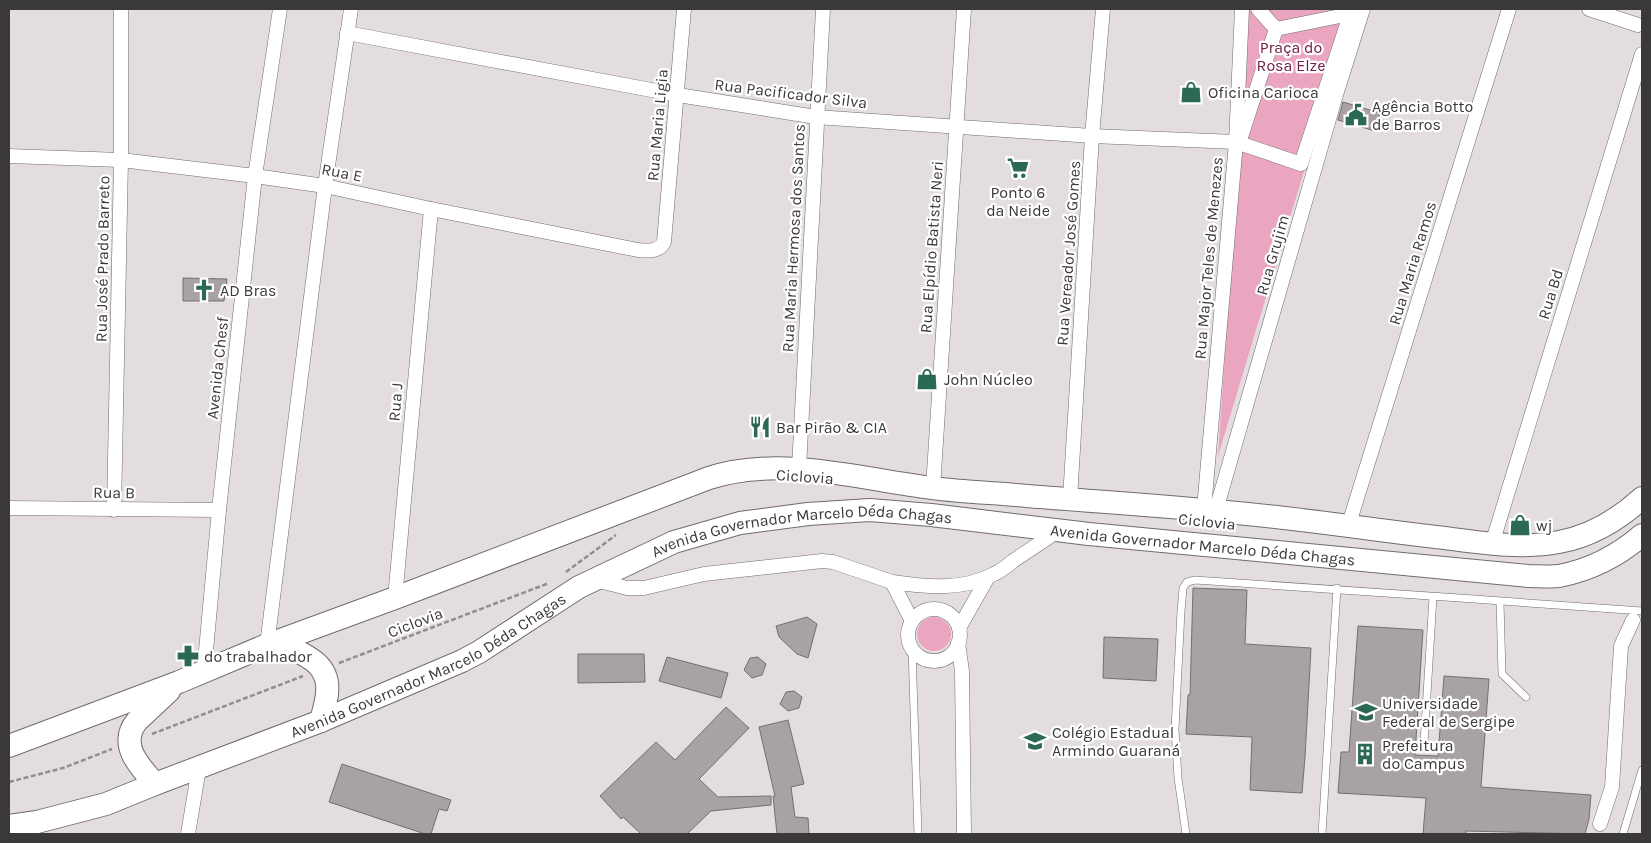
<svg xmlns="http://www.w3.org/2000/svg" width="1651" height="843" font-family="Karla,sans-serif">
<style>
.green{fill:#eaa6c1}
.building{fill:#a9a2a4;stroke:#756e71}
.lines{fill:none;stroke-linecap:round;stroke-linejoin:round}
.lane-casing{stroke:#716b6d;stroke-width:8}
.street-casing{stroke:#716b6d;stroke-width:15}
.primary-casing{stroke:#716b6d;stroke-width:24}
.path{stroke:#918c8e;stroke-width:2.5;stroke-dasharray:5 2.5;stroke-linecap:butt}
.lane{stroke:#fff;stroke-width:7}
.street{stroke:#fff;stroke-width:14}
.primary{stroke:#fff;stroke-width:22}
.labels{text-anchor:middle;stroke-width:4.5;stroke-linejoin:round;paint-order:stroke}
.park-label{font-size:16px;fill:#702047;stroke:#fff}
.poi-label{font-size:16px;fill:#3b3839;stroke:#fff;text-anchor:start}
.street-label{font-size:16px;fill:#3b3839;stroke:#fff}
</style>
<rect width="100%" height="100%" fill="#e4dde0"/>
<g class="green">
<polygon points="1248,9 1353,9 1218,456"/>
<circle cx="934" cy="634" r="17"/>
</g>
<g class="building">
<polygon points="1343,102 1380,113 1375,131 1338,120"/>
<polygon points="183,278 227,279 224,301 183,301"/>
<polygon points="1193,588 1247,590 1245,644 1311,648 1305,757 1302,793 1250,790 1252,737 1186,734 1188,695 1190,695"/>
<polygon points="807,617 817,624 808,658 797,654 779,637 776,626"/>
<polygon points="1358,626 1423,630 1415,755 1438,756 1444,676 1489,679 1481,787 1591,795 1589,819 1585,834 1466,831 1466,834 1423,834 1426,798 1338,793 1341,752 1349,752"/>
<polygon points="1104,637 1158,639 1156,681 1103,678"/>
<polygon points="578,654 644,654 645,682 578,683"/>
<polygon points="667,657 728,673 721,698 659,681"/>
<polygon points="758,657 766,664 762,675 752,678 744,670 750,658"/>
<polygon points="794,691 802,697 799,708 788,711 780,704 786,692"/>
<polygon points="726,707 749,728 699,779 718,797 771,796 771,805 711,811 687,834 641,834 623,817 621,819 600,796 656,742 675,760"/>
<polygon points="788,720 804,784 791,787 795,817 808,818 809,834 777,834 773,796 775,796 759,727"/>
<polygon points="342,764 451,800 447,811 439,809 431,834 425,834 329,802"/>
</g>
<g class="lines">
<g class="lane-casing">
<g id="lane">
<polyline points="1500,602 1502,674 1526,697"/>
<polyline points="912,649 918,834"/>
<polyline points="1424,743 1433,597"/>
<path d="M1186,834L1178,778L1175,729L1181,611L1183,588L1187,582L1195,580C1344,589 1493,601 1642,611"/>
<polyline points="1322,834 1337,588"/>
<polyline points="1623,834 1642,770"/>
</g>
</g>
<g class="street-casing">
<g id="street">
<polyline points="1258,9 1276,29"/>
<polyline points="1589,9 1638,25"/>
<polyline points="1276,29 1239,143 1301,164 1352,9"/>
<polyline points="1276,29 1350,14"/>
<polyline points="347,33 678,95 816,117 1092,136 1236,142"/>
<path d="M9,156L121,160L255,176L325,186L431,209L638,250C648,251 659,252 664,242L684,9"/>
<polyline points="799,469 823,9"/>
<polyline points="933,488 964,9"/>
<polyline points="1070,499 1092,136 1103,9"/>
<polyline points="9,508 219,510"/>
<polyline points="1204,509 1236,142 1242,9"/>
<polyline points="114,510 121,160 121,9"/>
<polyline points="1216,510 1336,95 1363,9"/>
<polyline points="1348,527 1509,9"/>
<polyline points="1492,544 1642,54"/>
<polyline points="596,580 627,588 644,588 704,574 822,561 833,562 892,582 912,621"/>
<path d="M892,582C926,587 962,591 994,574C1001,571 1007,566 1013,561C1028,551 1043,541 1058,531"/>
<polyline points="395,598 431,209"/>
<circle cx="934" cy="635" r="26"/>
<polyline points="959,628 988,577"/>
<polyline points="958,643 962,671 964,834"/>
<polyline points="267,645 325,186 351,9"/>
<polyline points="204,672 219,510 255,176 280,9"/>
<polyline points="1600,824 1612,787 1621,646 1633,620"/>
<polyline points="188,834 199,768"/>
</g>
</g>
<g class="primary-casing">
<g id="primary">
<path d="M277,641C301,654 331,661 327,694C326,703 323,713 321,721"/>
<path d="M9,746L179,682L267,645L395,598L709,478C780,455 860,479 932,488C963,492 995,493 1027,496C1113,503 1198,508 1284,518C1338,524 1391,532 1445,538C1483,543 1521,549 1559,542C1592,536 1618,520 1642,498"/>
<path d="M155,784C139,766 118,744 137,721L169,691"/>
<path id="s1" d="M9,826L37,822L106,804L155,784L321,721L462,661L479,652L579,587L674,542L740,523L808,514L870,510L931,515L1089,534L1528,576C1539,576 1550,577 1559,576C1590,570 1619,555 1642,535"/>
</g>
</g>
<g class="path">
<polyline points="566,572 616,535"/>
<polyline points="339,663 549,583"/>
<polyline points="152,734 303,676"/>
<polyline points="9,782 63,768 112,749"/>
</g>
<use href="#lane" class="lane"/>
<use href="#street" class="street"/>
<use href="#primary" class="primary"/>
</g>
<defs>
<g id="shop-bare" transform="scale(1.725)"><path d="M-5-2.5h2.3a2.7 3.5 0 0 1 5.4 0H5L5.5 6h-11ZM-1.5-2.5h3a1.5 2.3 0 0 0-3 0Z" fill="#2b6954" stroke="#fff" stroke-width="2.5" paint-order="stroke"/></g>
<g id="civic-bare" transform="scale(1.725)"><path d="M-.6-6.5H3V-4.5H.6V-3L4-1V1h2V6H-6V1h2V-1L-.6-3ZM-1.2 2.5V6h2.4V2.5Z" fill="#2b6954" stroke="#fff" stroke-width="2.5" paint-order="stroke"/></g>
<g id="supermarket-bare" transform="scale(1.725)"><path d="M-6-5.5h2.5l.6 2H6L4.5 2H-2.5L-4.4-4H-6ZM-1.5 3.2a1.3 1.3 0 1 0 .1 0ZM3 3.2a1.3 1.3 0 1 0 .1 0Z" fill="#2b6954" stroke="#fff" stroke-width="2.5" paint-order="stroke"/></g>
<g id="church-bare" transform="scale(1.725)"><path d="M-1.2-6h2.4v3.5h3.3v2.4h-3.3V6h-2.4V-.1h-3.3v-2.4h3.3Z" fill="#2b6954" stroke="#fff" stroke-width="2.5" paint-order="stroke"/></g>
<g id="restaurant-bare" transform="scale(1.725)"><path d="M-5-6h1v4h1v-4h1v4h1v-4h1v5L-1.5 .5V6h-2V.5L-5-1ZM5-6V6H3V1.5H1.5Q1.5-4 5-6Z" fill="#2b6954" stroke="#fff" stroke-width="2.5" paint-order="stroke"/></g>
<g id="pharmacy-bare" transform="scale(1.725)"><path d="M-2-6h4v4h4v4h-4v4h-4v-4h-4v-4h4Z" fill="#2b6954" stroke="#fff" stroke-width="2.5" paint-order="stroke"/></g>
<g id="university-bare" transform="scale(1.725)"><path d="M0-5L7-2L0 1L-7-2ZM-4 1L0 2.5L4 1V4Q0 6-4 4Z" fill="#2b6954" stroke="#fff" stroke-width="2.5" paint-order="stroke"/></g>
<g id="school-bare" transform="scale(1.725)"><path d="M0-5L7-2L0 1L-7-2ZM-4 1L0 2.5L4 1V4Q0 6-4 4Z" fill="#2b6954" stroke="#fff" stroke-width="2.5" paint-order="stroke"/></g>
<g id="building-bare" transform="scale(1.725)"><path d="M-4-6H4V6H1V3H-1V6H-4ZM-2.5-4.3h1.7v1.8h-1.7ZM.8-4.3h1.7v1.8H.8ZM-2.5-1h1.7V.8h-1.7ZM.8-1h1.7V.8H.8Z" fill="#2b6954" stroke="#fff" stroke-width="2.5" paint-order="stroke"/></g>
</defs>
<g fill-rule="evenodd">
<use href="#shop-bare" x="1191" y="92"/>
<use href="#civic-bare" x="1356" y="115"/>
<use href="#supermarket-bare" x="1018" y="168"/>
<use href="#church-bare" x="204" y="290"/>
<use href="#shop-bare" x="927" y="379"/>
<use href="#restaurant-bare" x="760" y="427"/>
<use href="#shop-bare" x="1520" y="525"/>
<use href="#pharmacy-bare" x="188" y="656"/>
<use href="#university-bare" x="1366" y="712"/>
<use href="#school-bare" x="1035" y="741"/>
<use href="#building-bare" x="1365" y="754"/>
</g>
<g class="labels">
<g class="park-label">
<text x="1291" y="53">Praça do<tspan x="1291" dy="18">Rosa Elze</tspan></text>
</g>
<g class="poi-label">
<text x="1208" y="98">Oficina Carioca</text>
<text x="1372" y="112">Agência Botto<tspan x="1372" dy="18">de Barros</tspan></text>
<text x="1018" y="198" text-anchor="middle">Ponto 6<tspan x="1018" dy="18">da Neide</tspan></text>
<text x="220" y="296">AD Bras</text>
<text x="944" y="385">John Núcleo</text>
<text x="776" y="433">Bar Pirão &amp; CIA</text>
<text x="1536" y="531">wj</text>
<text x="204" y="662">do trabalhador</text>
<text x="1382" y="709">Universidade<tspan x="1382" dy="18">Federal de Sergipe</tspan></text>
<text x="1052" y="738">Colégio Estadual<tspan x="1052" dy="18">Armindo Guaraná</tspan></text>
<text x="1382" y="751">Prefeitura<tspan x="1382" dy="18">do Campus</tspan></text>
</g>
<g class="street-label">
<text transform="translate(791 93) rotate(7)" y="6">Rua Pacificador Silva</text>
<text transform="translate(657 125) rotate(-85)" y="6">Rua Maria Ligia</text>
<text transform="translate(342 172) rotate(11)" y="6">Rua E</text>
<text transform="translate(793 238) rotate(-87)" y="6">Rua Maria Hermosa dos Santos</text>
<text transform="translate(931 247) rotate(-86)" y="6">Rua Elpídio Batista Neri</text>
<text transform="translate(1068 253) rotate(-86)" y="6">Rua Vereador José Gomes</text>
<text transform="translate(1272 255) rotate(-74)" y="6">Rua Grujim</text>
<text transform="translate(1208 258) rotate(-85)" y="6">Rua Major Teles de Menezes</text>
<text transform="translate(102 259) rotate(-89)" y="6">Rua José Prado Barreto</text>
<text transform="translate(1412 263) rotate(-73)" y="6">Rua Maria Ramos</text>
<text transform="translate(1550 294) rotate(-73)" y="6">Rua Bd</text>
<text transform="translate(217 368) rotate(-84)" y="6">Avenida Chesf</text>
<text transform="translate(395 402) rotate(-85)" y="6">Rua J</text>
<text transform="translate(805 476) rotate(4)" y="6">Ciclovia</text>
<text transform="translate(114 492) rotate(1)" y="6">Rua B</text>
<text transform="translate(1207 521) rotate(6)" y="6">Ciclovia</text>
<text dy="6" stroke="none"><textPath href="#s1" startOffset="856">Avenida Governador Marcelo Déda Chagas</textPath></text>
<text dy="6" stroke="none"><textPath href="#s1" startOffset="1261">Avenida Governador Marcelo Déda Chagas</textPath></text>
<text transform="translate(415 622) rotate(-21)" y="6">Ciclovia</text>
<text dy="6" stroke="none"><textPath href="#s1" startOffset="451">Avenida Governador Marcelo Déda Chagas</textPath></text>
</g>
</g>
<rect width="1651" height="843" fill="none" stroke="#3b3839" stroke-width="20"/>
</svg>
